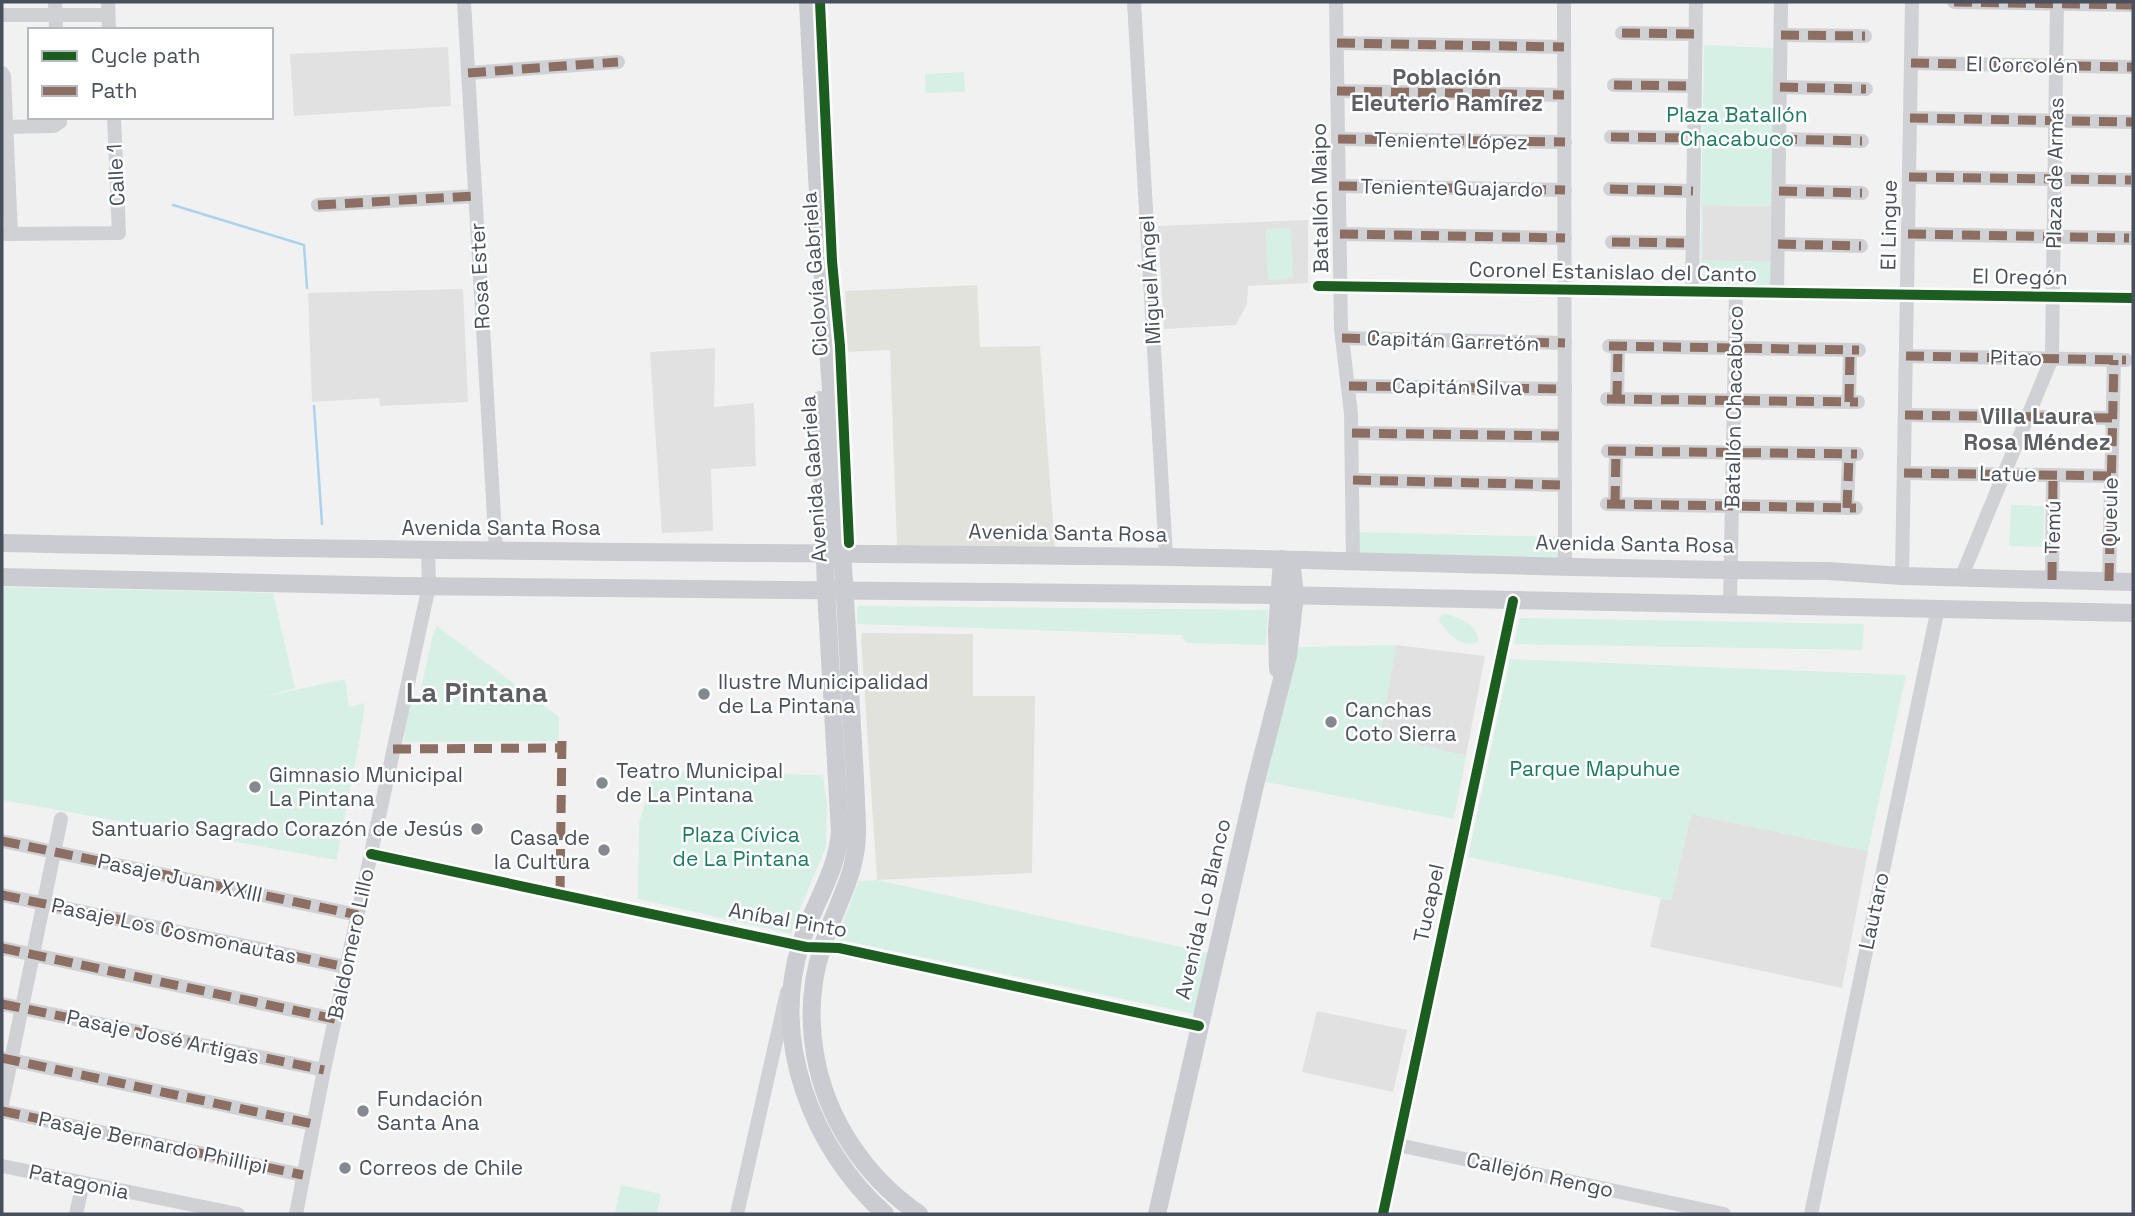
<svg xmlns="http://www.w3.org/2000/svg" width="2135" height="1216" font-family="'Space Grotesk',sans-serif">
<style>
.commercial{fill:#e2e2dd}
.education{fill:#e2e1e1}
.green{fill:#d6f0e5}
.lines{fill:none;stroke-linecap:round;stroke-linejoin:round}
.stream{stroke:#acd2ed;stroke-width:2.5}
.minor{stroke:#cfd1d4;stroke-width:14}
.major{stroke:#caccd1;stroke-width:18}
.quiet{stroke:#8d6e63;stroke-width:9;stroke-dasharray:18 9;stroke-linecap:butt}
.cycleway-casing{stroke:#fff;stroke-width:15}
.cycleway{stroke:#1b5e20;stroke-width:10}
.poi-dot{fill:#838891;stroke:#fff;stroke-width:2.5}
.labels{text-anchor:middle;stroke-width:5;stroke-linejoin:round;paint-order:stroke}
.street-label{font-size:21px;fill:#484f5d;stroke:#fff}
.park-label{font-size:21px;fill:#197e60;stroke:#fff}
.poi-label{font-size:21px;fill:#484f5d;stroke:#fff;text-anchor:start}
.neighbourhood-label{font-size:23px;font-weight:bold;fill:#5d5f65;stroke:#fff}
.district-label{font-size:28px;font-weight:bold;fill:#5d5f65;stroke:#fff}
</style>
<rect width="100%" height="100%" fill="#f1f1f1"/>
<g class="commercial">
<polygon points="977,285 980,347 1040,346 1055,550 897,547 890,350 847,352 845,291"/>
<polygon points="862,633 973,634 973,696 1035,696 1032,873 877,880 861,637"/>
</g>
<g class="education">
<polygon points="448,47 451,106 294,116 290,54"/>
<polygon points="1703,205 1771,206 1770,262 1702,261"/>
<polygon points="1308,220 1308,283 1248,286 1247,304 1236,325 1164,329 1158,226"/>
<polygon points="463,289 468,402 380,406 379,398 312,402 308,293"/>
<polygon points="715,348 714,407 754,403 756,466 711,469 713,531 662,533 650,352"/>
<polygon points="1396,645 1485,656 1466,756 1380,736"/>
<polygon points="1691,814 1868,851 1842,988 1650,947 1661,898 1671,900"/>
<polygon points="1317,1011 1407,1030 1393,1092 1302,1072"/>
</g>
<g class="green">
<polygon points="1704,45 1774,48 1771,206 1703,205 1702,260 1770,262 1770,286 1700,285"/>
<polygon points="964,72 965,92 926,93 925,74"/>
<polygon points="1291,228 1293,279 1268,280 1266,229"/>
<polygon points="2011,505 2044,506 2043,547 2009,546"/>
<polygon points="1357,532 1560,537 1561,559 1358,554"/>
<path d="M2,587L273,593L295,688L263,697L345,679L349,707L365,703C359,756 344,807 337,860L2,800Z"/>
<polygon points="857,606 1268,610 1266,645 1186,643 1181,635 857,624"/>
<path d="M1445,614C1459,617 1479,625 1478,642C1461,649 1449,634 1439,621L1441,615Z"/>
<polygon points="1520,618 1864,624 1862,650 1514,644"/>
<polygon points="437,626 559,717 559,741 404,742 408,702 419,699 432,638"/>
<polygon points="1396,645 1380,736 1466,756 1454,819 1266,782 1296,647"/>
<polygon points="1510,659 1906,675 1868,851 1691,814 1671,900 1468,857"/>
<polygon points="656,767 663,771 823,775 827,803 826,847 792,928 792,934 638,899 639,823"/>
<polygon points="877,880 1208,953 1195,1014 836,939 859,881"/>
<polygon points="621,1185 661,1194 657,1214 615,1212"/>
</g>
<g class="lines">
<g class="stream">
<polyline points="173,205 304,245 307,288"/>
<polyline points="314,406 322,524"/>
</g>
<g class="minor">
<polyline points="55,2 56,30"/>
<polyline points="108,2 109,30"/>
<polyline points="464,2 496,551"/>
<polyline points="1134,2 1166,557"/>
<polyline points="1336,2 1341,329 1351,414 1353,561"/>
<polyline points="1564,2 1565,566"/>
<polyline points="1954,2 2133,5"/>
<polyline points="2,15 108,15"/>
<polyline points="1622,33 1695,34"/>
<polyline points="1781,35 1865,36"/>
<polyline points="1337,43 1564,47"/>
<polyline points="1911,63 2133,67"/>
<polyline points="2,73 4,76 11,234"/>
<polyline points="468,73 618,62"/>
<polyline points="1614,85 1694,86"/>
<polyline points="1780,87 1866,89"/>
<polyline points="1337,91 1564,95"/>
<polyline points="1910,118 2133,122"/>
<polyline points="6,127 54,126 60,122 60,117"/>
<polyline points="1611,137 1694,138"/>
<polyline points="1338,139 1565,142"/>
<polyline points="1779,139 1862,141"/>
<polyline points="1909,177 2131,180"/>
<polyline points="1339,186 1565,190"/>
<polyline points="1610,189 1693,191"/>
<polyline points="1779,191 1862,193"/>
<polyline points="318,205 475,196"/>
<polyline points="2,234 119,233 114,117"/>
<polyline points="1340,234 1565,238"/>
<polyline points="1908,234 2129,238"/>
<polyline points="1612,242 1692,243"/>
<polyline points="1778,244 1861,246"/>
<polyline points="1318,286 2133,298"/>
<polyline points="1692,292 1696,2"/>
<polyline points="1777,293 1781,2"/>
<polyline points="1342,338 1565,343"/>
<polyline points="1609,346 1859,350"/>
<polyline points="1906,356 2126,360"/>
<polyline points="1349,386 1565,389"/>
<polyline points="1607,399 1858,402"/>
<polyline points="1617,399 1618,346"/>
<polyline points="1849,402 1850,350"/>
<polyline points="1905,415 2112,418"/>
<polyline points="1352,433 1565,436"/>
<polyline points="1608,451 1857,454"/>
<polyline points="1904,473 2111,476"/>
<polyline points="1353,480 1565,485"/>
<polyline points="1607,504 1856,508"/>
<polyline points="1615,504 1616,451"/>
<polyline points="1847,508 1849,454"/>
<polyline points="1902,576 1912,2"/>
<polyline points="1961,578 2049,365 2052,353 2057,2"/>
<polyline points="2052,580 2053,475"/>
<polyline points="2109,581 2114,360"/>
<polyline points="1730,605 1736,293"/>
<polyline points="2,841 358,915"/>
<polyline points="371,854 806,947 839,948 1199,1026"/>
<polyline points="2,895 346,967"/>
<polyline points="2,948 335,1019"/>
<polyline points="2,1004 324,1070"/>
<polyline points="2,1058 313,1124"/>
<polyline points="2,1104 61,819"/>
<polyline points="2,1111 303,1175"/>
<polyline points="1398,1145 1724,1214"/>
<polyline points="2,1166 238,1214"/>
<polyline points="76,1214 83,1183"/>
<polyline points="296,1214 324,1070 429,586 428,551"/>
<polyline points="737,1214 787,992"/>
<polyline points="1383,1214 1513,601"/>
<polyline points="1811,1214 1938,608"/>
</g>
<g class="major">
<path d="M808,2C814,117 819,233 828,349C837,468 845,588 851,708C853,748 856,788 857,828C858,875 835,905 822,948C811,982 809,1019 815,1054C826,1119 865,1177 919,1214"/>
<path d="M820,400L826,590L840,832C837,872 813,905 801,943C770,1041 812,1148 885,1214"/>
<path d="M2,543C390,552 779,552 1168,557C1388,561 1608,570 1828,571L1902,576L2133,582"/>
<polyline points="2,577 401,586 1280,595 2133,613"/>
<polyline points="1278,669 1277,630 1282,559"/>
<polyline points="1157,1214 1255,785 1288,656 1295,595 1291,560"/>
</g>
<g class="quiet">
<polyline points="1954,2 2133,5"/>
<polyline points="1622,33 1695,34"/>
<polyline points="1781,35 1865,36"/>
<polyline points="1337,43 1564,47"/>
<polyline points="1911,63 2133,67"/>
<polyline points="468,73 618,62"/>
<polyline points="1614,85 1694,86"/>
<polyline points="1780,87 1866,89"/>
<polyline points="1337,91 1564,95"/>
<polyline points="1910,118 2133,122"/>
<polyline points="1611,137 1694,138"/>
<polyline points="1338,139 1565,142"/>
<polyline points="1779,139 1862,141"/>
<polyline points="1909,177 2131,180"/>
<polyline points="1339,186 1565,190"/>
<polyline points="1610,189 1693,191"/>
<polyline points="1779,191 1862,193"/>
<polyline points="318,205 475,196"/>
<polyline points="1340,234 1565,238"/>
<polyline points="1908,234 2129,238"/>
<polyline points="1612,242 1692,243"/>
<polyline points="1778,244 1861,246"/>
<polyline points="1342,338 1565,343"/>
<polyline points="1609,346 1859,350"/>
<polyline points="1906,356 2126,360"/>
<polyline points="1349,386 1565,389"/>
<polyline points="1607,399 1858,402"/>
<polyline points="1617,399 1618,346"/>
<polyline points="1849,402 1850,350"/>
<polyline points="1905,415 2112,418"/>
<polyline points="1352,433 1565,436"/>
<polyline points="1608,451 1857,454"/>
<polyline points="1904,473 2111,476"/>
<polyline points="1353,480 1565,485"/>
<polyline points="1607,504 1856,508"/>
<polyline points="1615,504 1616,451"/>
<polyline points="1847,508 1849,454"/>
<polyline points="2052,580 2053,475"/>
<polyline points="2109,581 2114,360"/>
<polyline points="393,749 562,748"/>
<polyline points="2,841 358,915"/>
<polyline points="560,894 562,736"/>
<polyline points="2,895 346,967"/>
<polyline points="2,948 335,1019"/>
<polyline points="2,1004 324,1070"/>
<polyline points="2,1058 313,1124"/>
<polyline points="2,1111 303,1175"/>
</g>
<g class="cycleway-casing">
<g id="cycleway">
<polyline points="820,2 832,261 840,346 849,543"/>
<polyline points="1318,286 2133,298"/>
<polyline points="371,854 806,947 839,948 1199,1026"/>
<polyline points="1383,1214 1513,601"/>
</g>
</g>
<use href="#cycleway" class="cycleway"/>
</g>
<g class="poi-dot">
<circle cx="704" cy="694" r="7"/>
<circle cx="1331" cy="722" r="7"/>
<circle cx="602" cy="783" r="7"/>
<circle cx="255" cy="787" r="7"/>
<circle cx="477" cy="829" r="7"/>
<circle cx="604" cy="850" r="7"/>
<circle cx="363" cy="1111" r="7"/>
<circle cx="345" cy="1168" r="7"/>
</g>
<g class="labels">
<g class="street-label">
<text transform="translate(2022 65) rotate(1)" y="7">El Corcolén</text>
<text transform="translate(1451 141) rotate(1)" y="7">Teniente López</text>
<text transform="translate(2055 173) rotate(-89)" y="7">Plaza de Armas</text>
<text transform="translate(116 175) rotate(-93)" y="7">Calle 1</text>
<text transform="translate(1452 188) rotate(1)" y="7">Teniente Guajardo</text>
<text transform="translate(1320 198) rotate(-91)" y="7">Batallón Maipo</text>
<text transform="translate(1889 225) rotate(-89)" y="7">El Lingue</text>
<text transform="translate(1613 272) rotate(1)" y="7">Coronel Estanislao del Canto</text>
<text transform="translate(815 274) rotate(-94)" y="7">Ciclovía Gabriela</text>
<text transform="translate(480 276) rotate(-93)" y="7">Rosa Ester</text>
<text transform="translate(2020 277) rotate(1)" y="7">El Oregón</text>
<text transform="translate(1150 280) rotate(-93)" y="7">Miguel Ángel</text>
<text transform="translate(1453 341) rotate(2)" y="7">Capitán Garretón</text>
<text transform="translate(2016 358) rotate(1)" y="7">Pitao</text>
<text transform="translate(1457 387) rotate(1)" y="7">Capitán Silva</text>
<text transform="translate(1734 407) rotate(-89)" y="7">Batallón Chacabuco</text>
<text transform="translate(2008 474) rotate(1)" y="7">Latue</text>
<text transform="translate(814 479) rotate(-94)" y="7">Avenida Gabriela</text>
<text transform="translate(2110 512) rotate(-89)" y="7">Queule</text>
<text transform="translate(2053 527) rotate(-89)" y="7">Temú</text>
<text x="501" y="535">Avenida Santa Rosa</text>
<text transform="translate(1068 533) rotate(1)" y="7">Avenida Santa Rosa</text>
<text transform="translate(1635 544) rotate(1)" y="7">Avenida Santa Rosa</text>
<text transform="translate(180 878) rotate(12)" y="7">Pasaje Juan XXIII</text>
<text transform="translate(1429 903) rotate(-78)" y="7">Tucapel</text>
<text transform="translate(1203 909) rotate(-77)" y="7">Avenida Lo Blanco</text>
<text transform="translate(1874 911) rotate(-78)" y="7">Lautaro</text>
<text transform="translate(788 920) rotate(10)" y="7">Aníbal Pinto</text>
<text transform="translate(174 931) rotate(12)" y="7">Pasaje Los Cosmonautas</text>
<text transform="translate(351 944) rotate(-78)" y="7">Baldomero Lillo</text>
<text transform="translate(163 1037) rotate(12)" y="7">Pasaje José Artigas</text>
<text transform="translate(153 1143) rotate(12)" y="7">Pasaje Bernardo Phillipi</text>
<text transform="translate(1540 1175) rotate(12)" y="7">Callejón Rengo</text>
<text transform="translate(79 1182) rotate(12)" y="7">Patagonia</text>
</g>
<g class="park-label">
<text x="1737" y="122">Plaza Batallón<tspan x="1737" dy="24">Chacabuco</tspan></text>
<text x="1595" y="776">Parque Mapuhue</text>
<text x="741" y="842">Plaza Cívica<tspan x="741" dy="24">de La Pintana</tspan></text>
</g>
<g class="poi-label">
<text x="718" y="689">Ilustre Municipalidad<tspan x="718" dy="24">de La Pintana</tspan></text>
<text x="1345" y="717">Canchas<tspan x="1345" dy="24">Coto Sierra</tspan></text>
<text x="616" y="778">Teatro Municipal<tspan x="616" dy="24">de La Pintana</tspan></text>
<text x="269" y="782">Gimnasio Municipal<tspan x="269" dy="24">La Pintana</tspan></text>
<text x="463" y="836" text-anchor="end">Santuario Sagrado Corazón de Jesús</text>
<text x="590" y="845" text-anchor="end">Casa de<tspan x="590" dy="24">la Cultura</tspan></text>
<text x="377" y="1106">Fundación<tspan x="377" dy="24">Santa Ana</tspan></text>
<text x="359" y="1175">Correos de Chile</text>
</g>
<g class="neighbourhood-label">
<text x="1447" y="85">Población<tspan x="1447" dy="26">Eleuterio Ramírez</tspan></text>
<text x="2037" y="424">Villa Laura<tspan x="2037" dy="26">Rosa Méndez</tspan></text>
</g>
<g class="district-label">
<text x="477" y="702">La Pintana</text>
</g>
</g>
<rect width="2135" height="1216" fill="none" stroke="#484f5d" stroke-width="7"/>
<rect x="28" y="28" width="245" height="91" fill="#ffffff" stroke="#b6b9be" stroke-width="2"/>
<rect x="42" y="51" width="35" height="10" fill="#1b5e20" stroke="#b6b9be" stroke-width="2"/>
<text x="91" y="63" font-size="21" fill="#484f5d">Cycle path</text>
<rect x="42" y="86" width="35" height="10" fill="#8d6e63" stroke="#b6b9be" stroke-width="2"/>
<text x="91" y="98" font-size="21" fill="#484f5d">Path</text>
</svg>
